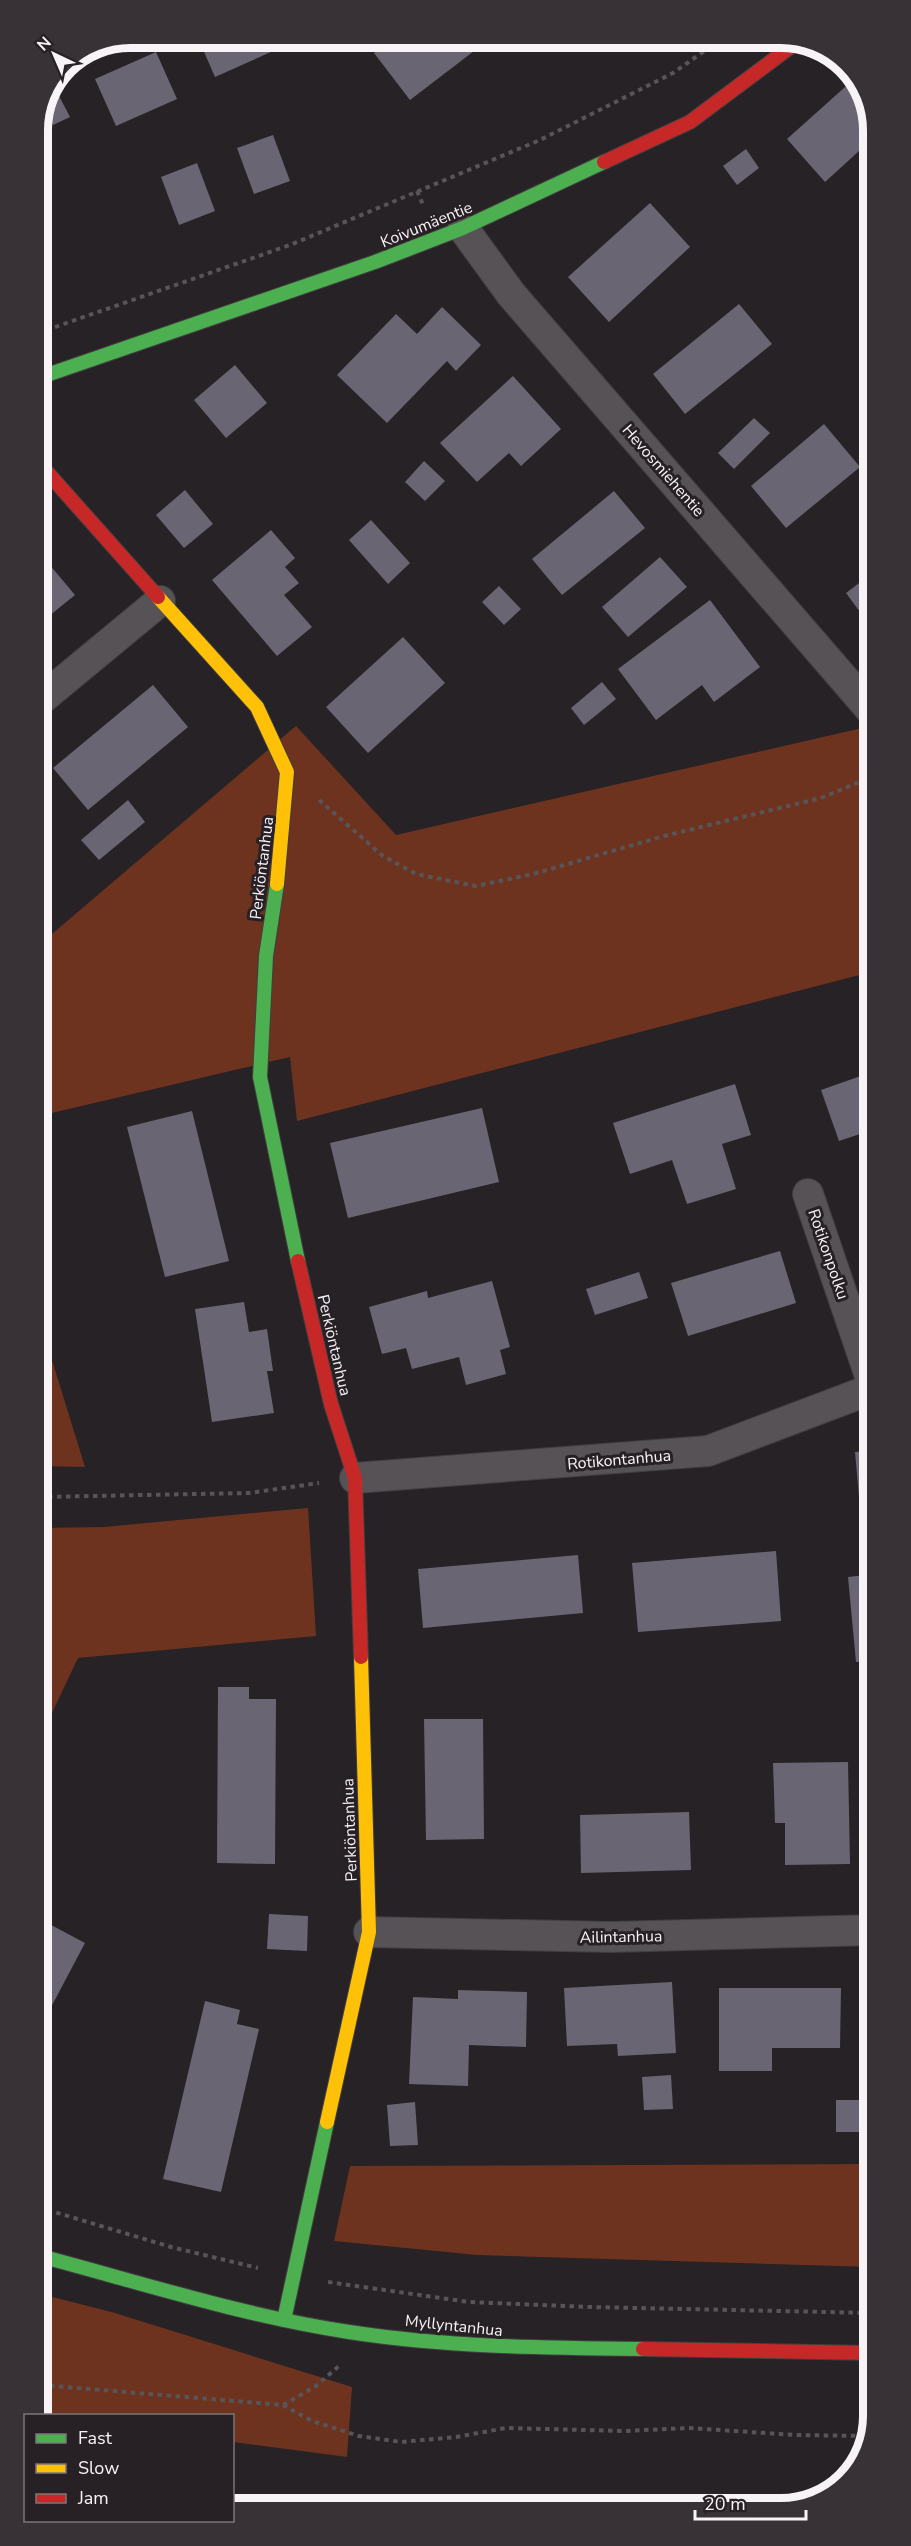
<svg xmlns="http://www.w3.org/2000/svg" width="911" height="2546" font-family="'Nunito Sans',sans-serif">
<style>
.forest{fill:#6e331f}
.building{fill:#6a6573}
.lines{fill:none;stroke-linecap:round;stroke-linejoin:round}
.street-casing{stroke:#413e40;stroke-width:32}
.fast-casing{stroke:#413e40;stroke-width:16}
.slow-casing{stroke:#413e40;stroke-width:16}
.jam-casing{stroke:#413e40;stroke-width:16}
.path{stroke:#575557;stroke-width:4;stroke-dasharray:4.5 4.5;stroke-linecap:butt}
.street{stroke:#565255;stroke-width:30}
.fast{stroke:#4caf50;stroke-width:14}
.slow{stroke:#ffc107;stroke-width:14}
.jam{stroke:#c62828;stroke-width:14}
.rail-casing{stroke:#5e5b5d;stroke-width:7}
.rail{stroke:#272126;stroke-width:4.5;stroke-dasharray:14;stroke-linecap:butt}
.labels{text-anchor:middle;stroke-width:6;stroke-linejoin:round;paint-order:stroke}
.street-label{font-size:16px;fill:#f8f3f7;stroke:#272126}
.rim{fill:none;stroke:#f8f3f7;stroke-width:8}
</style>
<rect width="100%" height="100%" fill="#262225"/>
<g class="forest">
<polygon points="296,726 396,835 871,726 871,972 297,1121 290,1057 39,1116 39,945"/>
<polygon points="39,1318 85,1467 39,1466"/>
<polygon points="308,1508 316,1636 78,1658 40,1738 40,1528 104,1527"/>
<polygon points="873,2164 873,2267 477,2255 334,2241 350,2166"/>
<polygon points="41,2294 115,2313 352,2387 347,2457 233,2442 232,2416 41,2415"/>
</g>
<g class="building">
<polygon points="198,38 278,38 282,47 215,77"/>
<polygon points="394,38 491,38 410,100 374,53"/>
<polygon points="156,52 177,99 116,126 95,79"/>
<polygon points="854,79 870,105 870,141 825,182 787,139"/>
<polygon points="58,94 70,117 53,125 44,109 49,99"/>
<polygon points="273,135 290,181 254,194 237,148"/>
<polygon points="746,149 759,168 737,185 723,166"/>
<polygon points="197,163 215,211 179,225 161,177"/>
<polygon points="650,203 690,247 609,322 568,277"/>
<polygon points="739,304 772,344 685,414 653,374"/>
<polygon points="442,307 481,345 456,371 447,361 387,423 337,375 396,314 417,334"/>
<polygon points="235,365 267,403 226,438 194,400"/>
<polygon points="513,376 561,429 521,466 509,453 477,482 440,443"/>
<polygon points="754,418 770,433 734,469 718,453"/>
<polygon points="824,424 860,467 786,528 751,486"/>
<polygon points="424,461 445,481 425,501 405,482"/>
<polygon points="185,490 213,524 184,548 156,515"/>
<polygon points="614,491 645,528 562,595 532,559"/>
<polygon points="371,520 410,563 388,584 349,540"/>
<polygon points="271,530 295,558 285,567 299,583 284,595 312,627 277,656 212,580"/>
<polygon points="38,551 75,595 38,625"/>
<polygon points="660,557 687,587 628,637 602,607"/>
<polygon points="871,574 871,627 846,593"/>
<polygon points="499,586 521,609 504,625 482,602"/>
<polygon points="710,600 760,667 714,702 702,685 656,720 618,669"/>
<polygon points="403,637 445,683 368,753 326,707"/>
<polygon points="602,682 616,699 584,725 571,708"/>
<polygon points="153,685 188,727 88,810 53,768"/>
<polygon points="128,800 145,822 99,860 81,840"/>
<polygon points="39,861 49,873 39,883"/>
<polygon points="872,1072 872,1130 839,1141 821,1090"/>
<polygon points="735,1084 751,1135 722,1144 736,1189 687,1204 672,1160 630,1174 613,1123"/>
<polygon points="482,1108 499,1182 348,1218 330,1143"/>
<polygon points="192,1111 229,1261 165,1277 127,1127"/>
<polygon points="780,1251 796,1303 688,1336 671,1283"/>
<polygon points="639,1272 648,1298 595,1315 586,1289"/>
<polygon points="492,1281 510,1347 500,1350 506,1374 466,1385 459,1357 412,1369 406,1348 382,1354 369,1307 427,1291 428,1298"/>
<polygon points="244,1302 249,1332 267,1329 273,1371 267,1371 274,1413 212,1422 195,1309"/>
<polygon points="872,1451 872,1661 856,1662 848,1577 866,1575 855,1452"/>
<polygon points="776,1551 781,1621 638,1632 632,1563"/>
<polygon points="578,1555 583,1613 423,1628 418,1569"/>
<polygon points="218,1687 249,1687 249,1699 276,1699 275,1864 217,1863"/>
<polygon points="424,1719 483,1719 484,1839 426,1840"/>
<polygon points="848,1762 850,1864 785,1865 785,1823 775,1823 773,1763"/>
<polygon points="689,1812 691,1870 581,1873 580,1815"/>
<polygon points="269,1914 308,1916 307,1951 267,1949"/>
<polygon points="40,1919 85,1943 40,2028"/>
<polygon points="672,1982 676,2053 618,2056 617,2044 567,2046 564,1988"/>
<polygon points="719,1988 841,1988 840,2048 772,2048 772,2071 719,2071"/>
<polygon points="458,1990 527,1992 526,2047 469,2045 468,2086 409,2084 413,1997 458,1999"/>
<polygon points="205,2001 240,2010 237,2024 259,2029 221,2192 163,2179"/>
<polygon points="671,2075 673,2109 644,2110 642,2077"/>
<rect x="836" y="2100" width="34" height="32"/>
<polygon points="415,2102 418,2145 390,2146 387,2105"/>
</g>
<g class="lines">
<g class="street-casing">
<g id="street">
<polyline points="463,228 511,294 870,709"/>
<polyline points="38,702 160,601"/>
<polyline points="808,1194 872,1382"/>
<polyline points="355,1478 708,1451 872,1389"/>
<polyline points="369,1932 611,1937 873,1930"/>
</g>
</g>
<g class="fast-casing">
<g id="fast">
<polyline points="38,378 375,262 463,228 604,162"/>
<polyline points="277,884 266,956 260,1077 298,1261"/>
<path d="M40,2256C142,2283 244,2316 349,2332C446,2347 545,2348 643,2349"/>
<polyline points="284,2320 327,2122"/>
</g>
</g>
<g class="slow-casing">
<g id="slow">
<polyline points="158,597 257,707 287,772 277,884"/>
<polyline points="327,2122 369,1932 361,1657"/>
</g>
</g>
<g class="jam-casing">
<g id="jam">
<polyline points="604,162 690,122 797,42"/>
<polyline points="38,462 158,597"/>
<polyline points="298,1261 331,1404 355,1478 361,1657"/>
<polyline points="643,2349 873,2353"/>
</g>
</g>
<g class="path">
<polyline points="417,191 424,207"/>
<polyline points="38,333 290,245 540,140 673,73 723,38"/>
<polyline points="319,800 383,856 416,874 476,886 533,874 664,836 821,798 871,777"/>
<polyline points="39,1497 249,1493 319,1483"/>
<polyline points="40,2205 51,2211 171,2247 258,2268"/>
<polyline points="328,2282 469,2302 590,2307 873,2313"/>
<polyline points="41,2385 283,2405 316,2386 339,2366"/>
<polyline points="283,2405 312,2421 359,2436 401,2442 456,2437 506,2428 624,2431 689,2428 795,2435 867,2436"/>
</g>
<use href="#street" class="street"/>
<use href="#fast" class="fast"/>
<use href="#slow" class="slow"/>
<use href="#jam" class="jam"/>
<g class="rail-casing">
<polyline id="rail" points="232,2499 427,2507"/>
</g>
<use href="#rail" class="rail"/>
</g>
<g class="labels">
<g class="street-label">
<text transform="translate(426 224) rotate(-22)" y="6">Koivumäentie</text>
<text transform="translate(664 470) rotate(49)" y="6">Hevosmiehentie</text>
<text transform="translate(261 868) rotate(-83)" y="6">Perkiöntanhua</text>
<text transform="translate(829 1254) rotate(71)" y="6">Rotikonpolku</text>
<text transform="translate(335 1345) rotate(77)" y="6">Perkiöntanhua</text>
<text transform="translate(619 1459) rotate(-5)" y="6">Rotikontanhua</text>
<text transform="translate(349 1830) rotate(-92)" y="6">Perkiöntanhua</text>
<text transform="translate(621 1936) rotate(-1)" y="6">Ailintanhua</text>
<text transform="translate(454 2325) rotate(6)" y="6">Myllyntanhua</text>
</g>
</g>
<path d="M0 0H911V2546H0ZM130 48H781A82 82 0 0 1 863 130V2416A82 82 0 0 1 781 2498H130A82 82 0 0 1 48 2416V130A82 82 0 0 1 130 48Z" fill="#383237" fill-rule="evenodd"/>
<path class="rim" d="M130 48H781A82 82 0 0 1 863 130V2416A82 82 0 0 1 781 2498H130A82 82 0 0 1 48 2416V130A82 82 0 0 1 130 48Z"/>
<rect x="24" y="2414" width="210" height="108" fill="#272126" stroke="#7b757a" stroke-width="1.5"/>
<rect x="36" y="2434" width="30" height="9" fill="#4caf50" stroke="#7b757a" stroke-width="1.5"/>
<text x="78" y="2444" font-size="18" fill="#f8f3f7">Fast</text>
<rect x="36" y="2464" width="30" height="9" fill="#ffc107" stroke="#7b757a" stroke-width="1.5"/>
<text x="78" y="2474" font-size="18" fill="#f8f3f7">Slow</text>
<rect x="36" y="2494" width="30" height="9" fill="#c62828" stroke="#7b757a" stroke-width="1.5"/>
<text x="78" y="2504" font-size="18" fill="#f8f3f7">Jam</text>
<g transform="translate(54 54) rotate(316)" stroke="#272126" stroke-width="4.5" paint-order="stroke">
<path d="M0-4.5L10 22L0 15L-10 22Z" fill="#f8f3f7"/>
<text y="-9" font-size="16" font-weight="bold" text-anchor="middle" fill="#f8f3f7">N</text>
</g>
<path d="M695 2510v9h111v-9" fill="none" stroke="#f8f3f7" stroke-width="3"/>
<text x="704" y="2510" font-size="18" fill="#f8f3f7" stroke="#272126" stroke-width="4.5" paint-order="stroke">20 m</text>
</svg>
